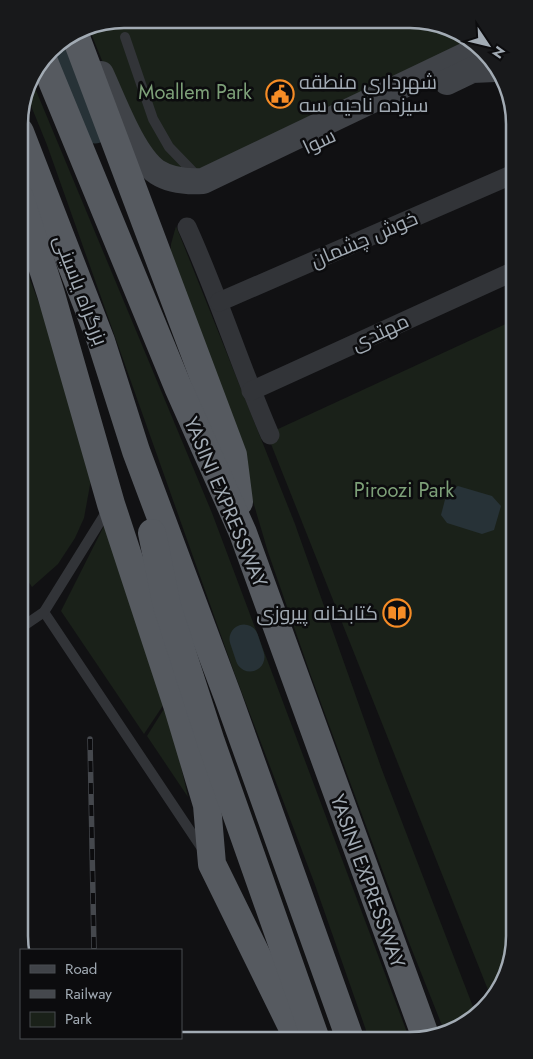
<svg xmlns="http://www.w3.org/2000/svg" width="533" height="1059" font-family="Jost,Cairo,sans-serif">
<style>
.green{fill:#1a2119}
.water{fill:#273237}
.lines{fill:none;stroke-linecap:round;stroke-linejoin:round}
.river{stroke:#273237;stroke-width:29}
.service{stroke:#323438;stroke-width:10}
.minor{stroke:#323438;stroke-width:19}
.secondary{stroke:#404348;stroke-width:26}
.trunk{stroke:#565a60;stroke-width:28}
.rail-casing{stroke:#45484d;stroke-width:5.5}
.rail{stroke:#0c0c0e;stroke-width:4;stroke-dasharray:11;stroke-linecap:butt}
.labels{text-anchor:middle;stroke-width:5;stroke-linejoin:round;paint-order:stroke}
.poi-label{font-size:20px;fill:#a2abb4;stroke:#0c0c0e;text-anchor:start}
.park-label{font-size:20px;fill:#7da078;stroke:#0c0c0e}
.street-label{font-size:20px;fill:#a2abb4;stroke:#0c0c0e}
.rim{fill:none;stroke:#a2abb4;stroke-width:2.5}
</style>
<rect width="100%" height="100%" fill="#111113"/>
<g class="green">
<polygon points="123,19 430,21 472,41 200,171 160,167 116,95 88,26"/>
<polygon points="30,76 212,513 408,1035 368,1036 314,882 234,672 47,145 25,91"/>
<polygon points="176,226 295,524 382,770 475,1012 445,1033 408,940 311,676 268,552 244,471 170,266 171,244"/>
<polygon points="20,253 53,340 92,474 84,518 75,538 58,564 32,587 22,572"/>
<polygon points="510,322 514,943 492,1000 271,444 278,429"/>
<polygon points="109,516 166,701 144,734 61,611"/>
<polygon points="167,704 188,797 147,736"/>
</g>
<polygon class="water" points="458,486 492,496 501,506 494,530 482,534 447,523 441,515 447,492"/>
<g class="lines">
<g class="river">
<polyline points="60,41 95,129"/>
<polyline points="244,639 250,657"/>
</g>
<g class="service">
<polyline points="125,37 153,119 169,147 198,177"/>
<polyline points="44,612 203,850"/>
<polyline points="22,627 44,612 108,509"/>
<polyline points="114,1038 114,1039"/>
</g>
<g class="minor">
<path d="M187,227C218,295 240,366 270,435"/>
<polyline points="219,302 509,176"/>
<polyline points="251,391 510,273"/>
</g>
<g class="secondary">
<path d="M101,74C114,102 133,155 157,172C171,181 187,182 203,181L481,48"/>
<polyline points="447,82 472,70 495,69"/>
</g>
<g class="trunk">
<polyline points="74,32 233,455 239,502"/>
<polyline points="43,59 178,387 243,533 425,1035"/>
<polyline points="20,132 101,341 136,451 228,697 349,1036"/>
<polyline points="20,198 51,294 111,504 178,708 207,805 212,864 297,1037"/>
<polyline points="152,533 167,606 211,742 315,1037"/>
</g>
<g class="rail-casing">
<polyline id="rail" points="90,739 94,950"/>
</g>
<use href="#rail" class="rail"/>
</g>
<defs>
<g id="civic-ring" transform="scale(1.4375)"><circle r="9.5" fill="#0c0c0e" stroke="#f68c26" stroke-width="1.5"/><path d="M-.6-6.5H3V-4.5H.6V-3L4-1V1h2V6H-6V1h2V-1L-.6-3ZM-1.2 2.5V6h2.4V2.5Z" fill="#f68c26"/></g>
<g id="library-ring" transform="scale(1.4375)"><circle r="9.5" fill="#0c0c0e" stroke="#f68c26" stroke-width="1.5"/><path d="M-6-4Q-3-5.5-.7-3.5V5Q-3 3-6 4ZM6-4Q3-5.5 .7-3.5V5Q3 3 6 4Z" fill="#f68c26"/></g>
</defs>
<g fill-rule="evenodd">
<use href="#civic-ring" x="280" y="94"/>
<use href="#library-ring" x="397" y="613"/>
</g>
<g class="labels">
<g class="poi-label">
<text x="299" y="89">شهرداری منطقه<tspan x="299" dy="23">سیزده ناحیه سه</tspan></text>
<text x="378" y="620" text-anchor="end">کتابخانه پیروزی</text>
</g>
<g class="park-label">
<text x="195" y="99">Moallem Park</text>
<text x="404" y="497">Piroozi Park</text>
</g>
<g class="street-label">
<text transform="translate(319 141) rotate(-25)" y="7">سوا</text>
<text transform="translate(364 239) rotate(-23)" y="7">خوش چشمان</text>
<text transform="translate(81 290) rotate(69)" y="7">بزرگراه یاسینی</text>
<text transform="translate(380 332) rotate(-25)" y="7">مهتدی</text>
<text transform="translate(226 502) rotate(67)" y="7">YASINI EXPRESSWAY</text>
<text transform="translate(368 881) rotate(70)" y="7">YASINI EXPRESSWAY</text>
</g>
</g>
<path d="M0 0H533V1059H0ZM124 28H410A96 96 0 0 1 506 124V936A96 96 0 0 1 410 1032H124A96 96 0 0 1 28 936V124A96 96 0 0 1 124 28Z" fill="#18191b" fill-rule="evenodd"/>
<path class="rim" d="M124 28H410A96 96 0 0 1 506 124V936A96 96 0 0 1 410 1032H124A96 96 0 0 1 28 936V124A96 96 0 0 1 124 28Z"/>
<rect x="20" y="949" width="162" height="90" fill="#0c0c0e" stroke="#484c50"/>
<rect x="30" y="965" width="25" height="8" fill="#404348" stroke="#484c50"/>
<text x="65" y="974" font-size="15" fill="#a2abb4">Road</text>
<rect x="30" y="990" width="25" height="8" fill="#45484d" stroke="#484c50"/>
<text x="65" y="999" font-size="15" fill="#a2abb4">Railway</text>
<rect x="30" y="1012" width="25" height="15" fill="#1a2119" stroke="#484c50"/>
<text x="65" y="1024" font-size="15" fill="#a2abb4">Park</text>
<g transform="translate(488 45) rotate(125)" stroke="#0c0c0e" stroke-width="4" paint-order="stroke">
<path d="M0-4L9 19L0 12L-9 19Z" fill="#a2abb4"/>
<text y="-8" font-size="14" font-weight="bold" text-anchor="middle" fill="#a2abb4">N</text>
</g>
</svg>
